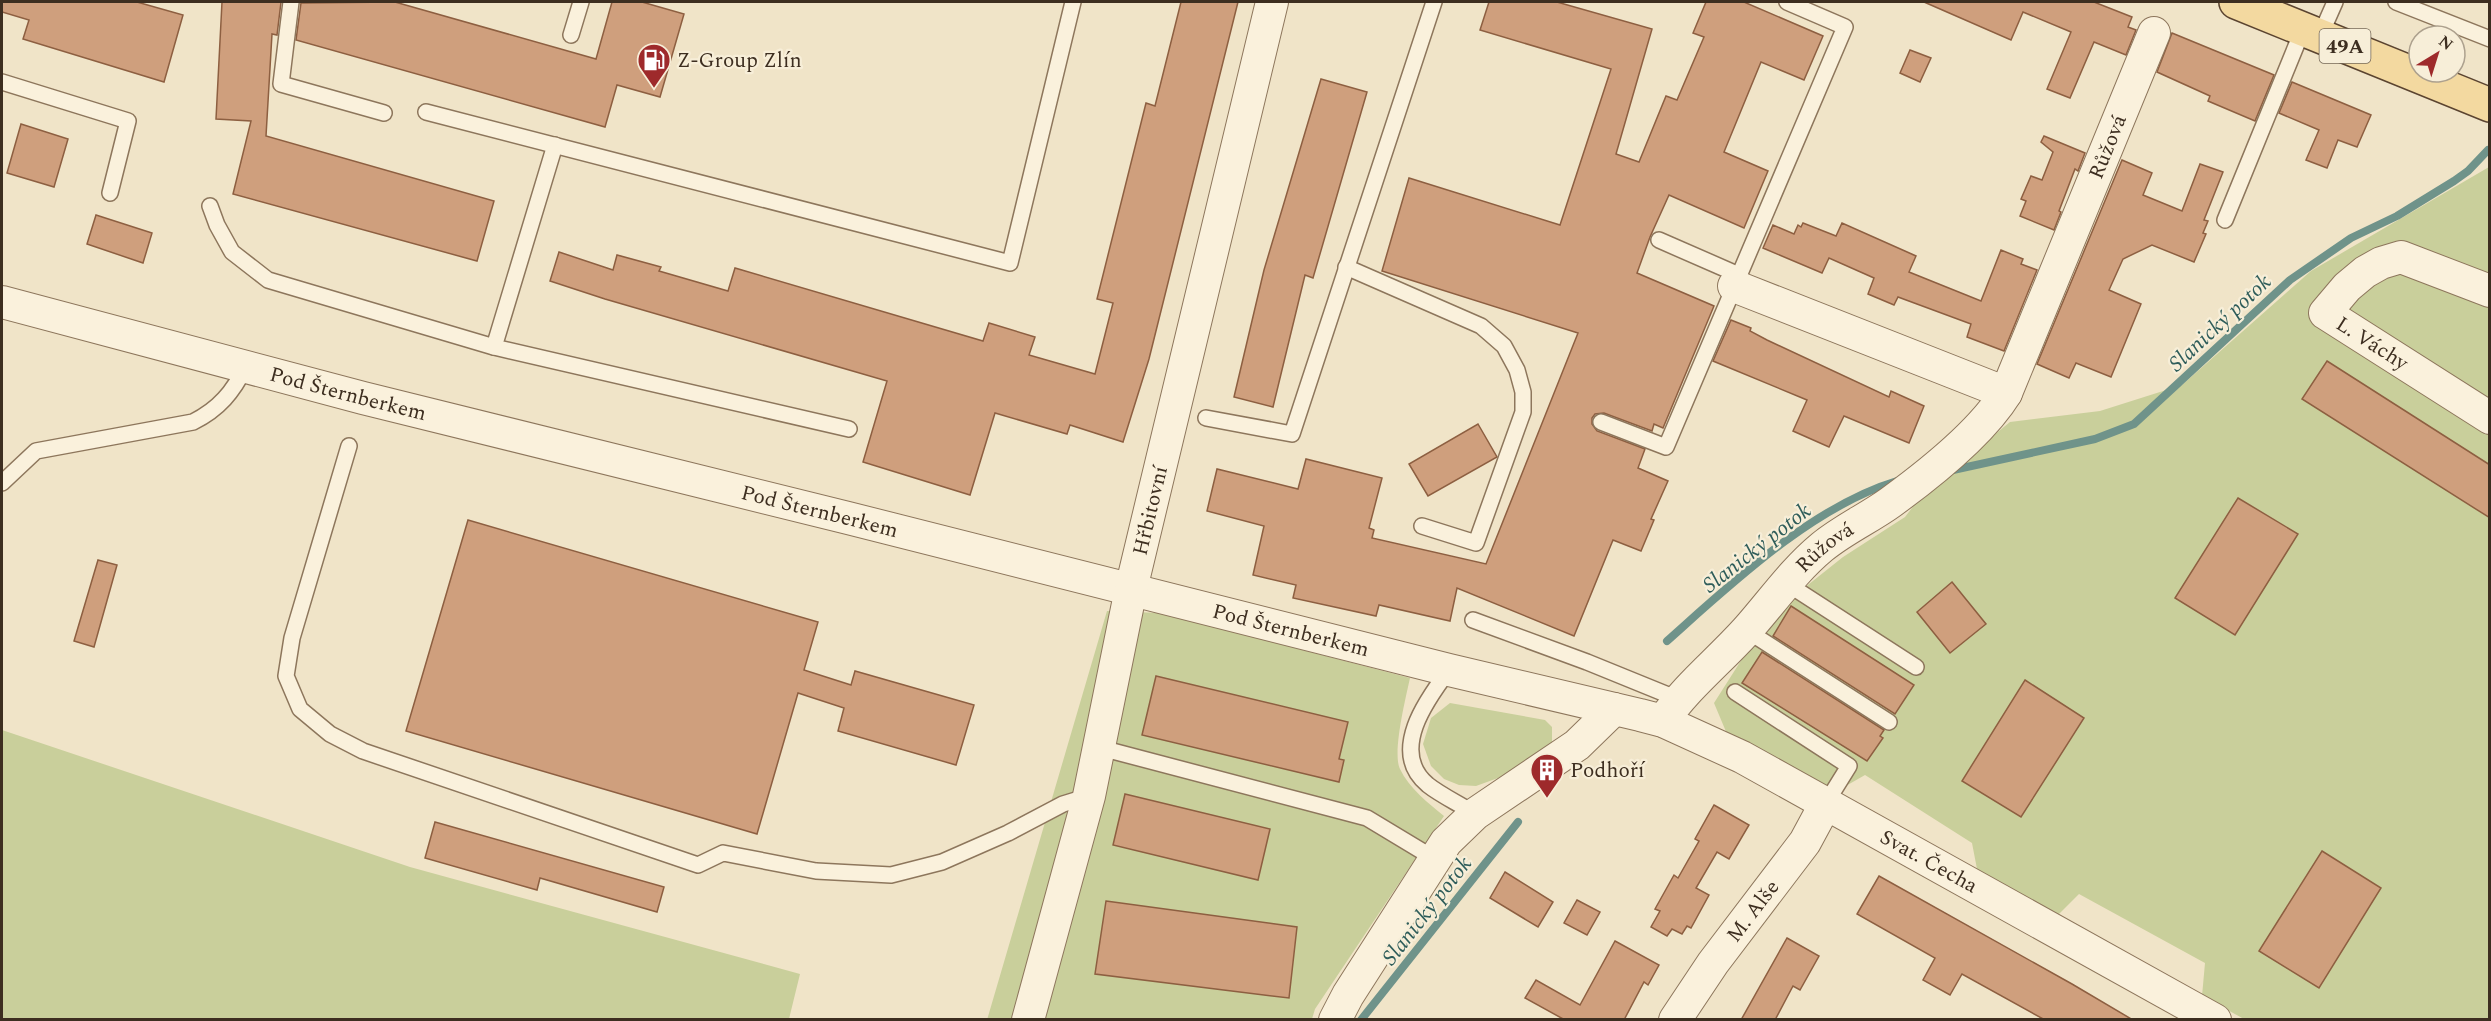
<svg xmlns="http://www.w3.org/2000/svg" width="2491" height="1021" font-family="Spectral,serif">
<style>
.green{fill:#c9cf9b}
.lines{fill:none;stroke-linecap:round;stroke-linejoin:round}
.stream{stroke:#6f938a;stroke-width:8}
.building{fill:#cf9f7d;stroke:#8d5f41;stroke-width:1.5}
.service-casing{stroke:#8d765c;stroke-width:18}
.minor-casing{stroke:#8d765c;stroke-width:34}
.primary-casing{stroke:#5b4430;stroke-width:36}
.service{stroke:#faf1dc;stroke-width:15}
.minor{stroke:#faf1dc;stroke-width:32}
.primary{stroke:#f3d9a0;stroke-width:33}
.labels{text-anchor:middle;stroke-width:4.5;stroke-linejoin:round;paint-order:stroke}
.shield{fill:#f7eed8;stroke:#756857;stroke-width:1.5}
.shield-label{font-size:20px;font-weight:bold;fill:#3d2e20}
.poi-label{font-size:21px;fill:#3d2e20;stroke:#f7eed8;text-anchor:start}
.street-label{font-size:21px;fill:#3d2e20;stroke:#f7eed8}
.water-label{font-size:22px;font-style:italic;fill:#2f5d5a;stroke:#f7eed8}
</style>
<rect width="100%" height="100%" fill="#f0e4c8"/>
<g class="green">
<polygon points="2489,167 2489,1019 2244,1019 2202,996 2205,963 2079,894 2056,917 1977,869 1972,843 1865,775 1837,791 1727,734 1714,703 1770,615 1843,557 1905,517 1925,491 2010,422 2100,411 2182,385 2311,271"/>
<path d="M1107,611L1161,613L1410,678C1406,697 1392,753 1400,769C1409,788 1428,803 1444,816L1315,1009L1312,1019L987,1020Z"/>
<polygon points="1450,703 1545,720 1552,727 1552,747 1498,778 1476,786 1459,785 1444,779 1431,766 1423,744 1431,718"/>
<polygon points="2,730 410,867 800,974 789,1019 2,1019"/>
</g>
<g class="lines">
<g class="stream">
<polyline points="1953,470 2095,439 2134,424 2290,280 2351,238 2397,216 2454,181 2468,171 2488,150"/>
<path d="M1667,641C1731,584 1813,506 1897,481"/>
<polyline points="1361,1020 1518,822"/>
</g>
</g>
<g class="building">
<polygon points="2,2 137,2 183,15 164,82 23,39 29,20 2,12"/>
<polygon points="222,2 281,2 277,35 272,34 266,136 494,201 477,261 233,194 251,121 216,119"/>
<polygon points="1181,2 1238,2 1149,359 1123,442 1070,425 1067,434 995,413 970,495 863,462 887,381 605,299 550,281 559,252 613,270 617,255 661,267 659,271 728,291 735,268 983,341 989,323 1035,337 1029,355 1095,374 1113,303 1097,299 1146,103 1155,106"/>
<polygon points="1489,2 1557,2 1652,29 1616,154 1639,162 1666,96 1677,100 1704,37 1693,33 1706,2 1744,2 1823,36 1804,80 1761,62 1724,152 1768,171 1744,228 1669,195 1650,237 1637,273 1714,306 1663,428 1654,424 1652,431 1604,413 1595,414 1592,418 1592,424 1597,431 1645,449 1638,468 1668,481 1651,519 1654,520 1641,551 1613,540 1574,636 1457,588 1450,621 1379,605 1376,616 1293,598 1296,585 1253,575 1264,526 1207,511 1217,469 1298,489 1306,459 1382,478 1369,528 1374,530 1372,538 1486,564 1578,333 1382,271 1409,178 1560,225 1611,69 1480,30"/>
<polygon points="1924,2 2094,2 2132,17 2128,27 2136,30 2126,55 2094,42 2070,98 2047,89 2071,32 2023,12 2011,40"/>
<polygon points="301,3 395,2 596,59 612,2 642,2 684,14 660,97 617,85 605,127 296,40"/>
<polygon points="2172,33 2274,75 2255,121 2208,101 2210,96 2157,72"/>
<polygon points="1910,50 1931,58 1920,82 1900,73"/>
<polygon points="1321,79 1367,92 1313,278 1305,275 1273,407 1234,397 1264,270"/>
<polygon points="2292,82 2371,115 2357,147 2338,140 2327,168 2306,160 2319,130 2279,113"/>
<polygon points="21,124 68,139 54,187 7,173"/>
<polygon points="2044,136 2085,153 2078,171 2075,169 2059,211 2061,212 2054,230 2020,216 2026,201 2021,199 2031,176 2042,180 2053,152 2041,142"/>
<polygon points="2122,160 2152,173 2143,195 2182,211 2200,164 2223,172 2204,220 2208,221 2203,233 2206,234 2194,262 2152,245 2123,259 2109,290 2141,304 2111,377 2076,363 2069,378 2037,364"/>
<polygon points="96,215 152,233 143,263 87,244"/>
<polygon points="1803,223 1836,236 1842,223 1916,256 1909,272 1981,301 2001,250 2023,259 2021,264 2037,270 2004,351 1967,337 1971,324 1898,297 1894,305 1868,294 1874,278 1829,258 1822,273 1763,248 1773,225 1794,234 1798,225 1801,227"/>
<polygon points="1731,320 1751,328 1750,331 1767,340 1889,397 1891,391 1924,406 1909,443 1844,416 1829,447 1793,431 1807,400 1713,361"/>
<polygon points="2327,361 2490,465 2490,518 2302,399"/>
<polygon points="1478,424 1497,457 1428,496 1409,464"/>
<polygon points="2238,498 2298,534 2235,635 2175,598"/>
<polygon points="468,520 818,622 804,670 851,685 855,671 974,705 956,765 838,731 844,708 798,693 757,834 406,731"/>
<polygon points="98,560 117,565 94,647 74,641"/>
<polygon points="1952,582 1986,624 1950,653 1917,612"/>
<polygon points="1791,606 1914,685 1895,714 1773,636"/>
<polygon points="1762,652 1884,730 1880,736 1883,738 1867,761 1742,683"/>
<polygon points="1156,676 1348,722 1339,759 1344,760 1339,782 1142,735"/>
<polygon points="2025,680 2084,718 2021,817 1962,781"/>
<polygon points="1125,794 1270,829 1258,880 1113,845"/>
<polygon points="1714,805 1749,825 1729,859 1717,852 1696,888 1709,895 1691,928 1687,926 1682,934 1672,929 1667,936 1651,927 1660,911 1655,909 1674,875 1678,878 1699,841 1695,839"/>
<polygon points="435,822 664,887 657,912 540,878 537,890 425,858"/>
<polygon points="2322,851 2381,888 2319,988 2259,951"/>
<polygon points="1505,872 1553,902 1538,927 1490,898"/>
<polygon points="1879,876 2072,984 2133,1020 2045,1020 1962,974 1950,995 1923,980 1935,958 1857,914"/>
<polygon points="1577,900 1600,912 1587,935 1564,923"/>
<polygon points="1106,901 1297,927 1289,998 1095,974"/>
<polygon points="1787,938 1819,956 1800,990 1793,986 1775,1020 1741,1020"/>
<polygon points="1615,941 1659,965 1648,985 1644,982 1624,1020 1565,1020 1525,998 1536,980 1580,1005"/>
</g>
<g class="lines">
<g class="service-casing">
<g id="service">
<polyline points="291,2 281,84 384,113"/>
<polyline points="2396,2 2490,39"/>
<polyline points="571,35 581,2"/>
<polyline points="2320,36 2335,2"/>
<polyline points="2,82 128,121 110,193"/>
<polyline points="426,112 1010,263 1073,2"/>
<polyline points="555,145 494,347 849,429"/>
<polyline points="210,206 217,225 232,252 268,280 494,347"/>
<polyline points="2225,220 2303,29"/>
<polyline points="1659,240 1739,275"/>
<polyline points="1346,267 1481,326 1504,346 1517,370 1523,392 1523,412 1476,543 1422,526"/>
<polyline points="1206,418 1292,434 1434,2"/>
<polyline points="1601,422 1666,447 1845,27 1787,2"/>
<polyline points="349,446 292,638 286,676 300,709 330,734 363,751 698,865 723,853 816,871 891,875 942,862 1008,833 1063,804 1089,796"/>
<path d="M2,483L36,451L193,422C219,409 233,392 246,366"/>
<polyline points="1786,583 1916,667"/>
<polyline points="1473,620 1587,662 1678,699"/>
<polyline points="1746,630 1889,722"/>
<path d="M1449,670C1427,699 1388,752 1428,785C1442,796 1460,804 1475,814"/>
<polyline points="1735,692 1849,766 1826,803"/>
<polyline points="1101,748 1367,818 1435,859"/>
</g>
</g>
<g class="minor-casing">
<g id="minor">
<polyline points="1734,286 2006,393"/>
<path id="s1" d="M2490,291L2401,257L2381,263L2365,272L2347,287L2325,313L2490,418"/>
<path id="s2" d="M2,302L363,398L848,518L1449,670L1640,715L1663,721L1742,757L2215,1020"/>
<path id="s3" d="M1663,721C1686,687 1718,662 1746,631C1771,603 1793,571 1822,547C1844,529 1869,518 1891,502C1928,475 1982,432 2006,393L2154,33"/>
<path id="s4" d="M1028,1020L1089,796L1131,589L1272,2"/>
<polyline points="1335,1020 1348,995 1446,842 1475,814 1577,745 1614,709"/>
<path id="s5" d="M1675,1020L1713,963L1805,842L1826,803"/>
</g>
</g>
<g class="primary-casing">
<polyline id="primary" points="2236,2 2490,105"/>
</g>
<use href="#service" class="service"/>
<use href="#minor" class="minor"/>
<use href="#primary" class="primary"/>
</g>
<defs>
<g id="fuel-pin" transform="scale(1.725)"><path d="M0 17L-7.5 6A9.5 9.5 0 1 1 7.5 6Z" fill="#9e2a2b" stroke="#f7eed8"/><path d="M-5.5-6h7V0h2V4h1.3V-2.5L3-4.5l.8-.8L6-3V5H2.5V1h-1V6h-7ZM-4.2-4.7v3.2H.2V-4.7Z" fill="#fff"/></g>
<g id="building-pin" transform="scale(1.725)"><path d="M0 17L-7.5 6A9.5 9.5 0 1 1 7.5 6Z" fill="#9e2a2b" stroke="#f7eed8"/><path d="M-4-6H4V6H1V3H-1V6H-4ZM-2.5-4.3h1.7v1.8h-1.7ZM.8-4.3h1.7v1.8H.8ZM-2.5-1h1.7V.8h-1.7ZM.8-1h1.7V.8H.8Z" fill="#fff"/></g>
</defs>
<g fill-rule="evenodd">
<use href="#fuel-pin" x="654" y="60"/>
<use href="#building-pin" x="1547" y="770"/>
</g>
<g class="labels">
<rect class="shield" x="2319.5" y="29" width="51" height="34" rx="4.5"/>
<g class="shield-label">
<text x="2345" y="53">49A</text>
</g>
<g class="poi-label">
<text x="677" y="67">Z-Group Zlín</text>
<text x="1570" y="777">Podhoří</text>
</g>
<g class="street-label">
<text dy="7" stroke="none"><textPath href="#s3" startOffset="744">Růžová</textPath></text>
<text dy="7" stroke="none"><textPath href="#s1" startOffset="248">L. Váchy</textPath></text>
<text dy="7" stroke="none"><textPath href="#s2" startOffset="358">Pod Šternberkem</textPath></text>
<text dy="7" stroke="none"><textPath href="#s2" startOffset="844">Pod Šternberkem</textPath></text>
<text dy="7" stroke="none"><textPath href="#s4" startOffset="524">Hřbitovní</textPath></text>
<text dy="7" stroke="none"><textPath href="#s3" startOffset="238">Růžová</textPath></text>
<text dy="7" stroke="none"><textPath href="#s2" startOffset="1330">Pod Šternberkem</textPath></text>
<text dy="7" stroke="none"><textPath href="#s2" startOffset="2014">Svat. Čecha</textPath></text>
<text dy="7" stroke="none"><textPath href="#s5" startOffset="134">M. Alše</textPath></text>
</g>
<g class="water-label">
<text transform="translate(2219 322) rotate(-43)" y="8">Slanický potok</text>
<text transform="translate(1756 547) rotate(-38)" y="8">Slanický potok</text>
<text transform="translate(1426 910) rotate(-52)" y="8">Slanický potok</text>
</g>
</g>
<rect width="2491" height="1021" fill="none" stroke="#3d2e20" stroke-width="6"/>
<g transform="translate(2437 54) rotate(38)"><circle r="28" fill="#f7eed8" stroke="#ada18e" stroke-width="1.5"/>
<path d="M0-4.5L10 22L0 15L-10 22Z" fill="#9e2a2b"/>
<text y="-9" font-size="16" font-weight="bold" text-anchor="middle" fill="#3d2e20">N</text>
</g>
</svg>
